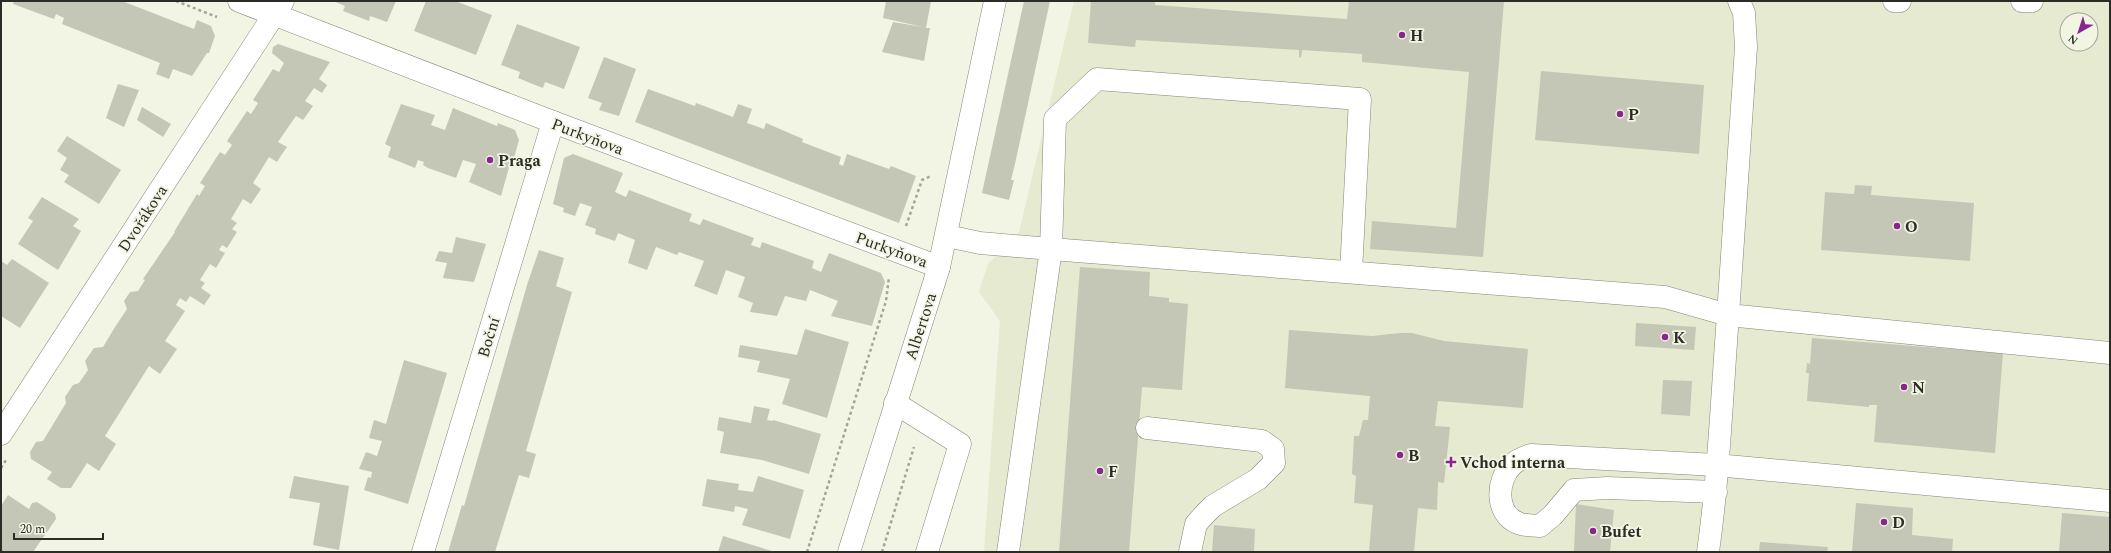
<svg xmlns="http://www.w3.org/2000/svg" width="2111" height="553" font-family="Spectral,serif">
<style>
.built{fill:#e5ead1;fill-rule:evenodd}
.building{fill:#c4c7b6}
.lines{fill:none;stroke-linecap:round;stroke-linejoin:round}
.minor-casing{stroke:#848777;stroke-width:23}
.path{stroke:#a2a597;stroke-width:2.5;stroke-dasharray:3 3;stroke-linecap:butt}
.minor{stroke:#fff;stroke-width:22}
.poi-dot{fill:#88268e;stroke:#f2f5e3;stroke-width:1.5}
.labels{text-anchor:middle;stroke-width:3.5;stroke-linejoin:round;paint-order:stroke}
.poi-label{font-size:16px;font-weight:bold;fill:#2a2c25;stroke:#f2f5e3;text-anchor:start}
.street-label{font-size:16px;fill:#2a2c25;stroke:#f2f5e3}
</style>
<rect width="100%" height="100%" fill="#f2f5e3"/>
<path class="built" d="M1074,1H2110V552H984L1000,321L979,292L988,264L1019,232ZM2067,20H2091V44H2067Z"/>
<g class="building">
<polygon points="14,1 122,1 194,29 197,20 211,26 215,36 209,53 207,53 192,76 173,69 169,79 156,74 160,63 62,24 64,18 56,14 54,19 13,4"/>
<polygon points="333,1 396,1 387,22 370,16 369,21 343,11 345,6"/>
<polygon points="426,1 455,1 492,15 476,55 414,31"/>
<polygon points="886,1 931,1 926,28 930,28 924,61 882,52 893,22 923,27 883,18"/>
<polygon points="1024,1 1050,1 1015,164 1011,180 1014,180 1009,200 982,193"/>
<polygon points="1091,1 1155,1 1155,5 1347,19 1349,1 1504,1 1483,257 1370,249 1372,221 1456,228 1469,72 1362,62 1362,54 1302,50 1301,58 1299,57 1299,50 1136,40 1135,47 1088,43"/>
<polygon points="517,24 580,47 564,89 545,82 543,88 530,83 518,78 520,72 501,65"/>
<polygon points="278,44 330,62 319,79 327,85 322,93 314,88 305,101 313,106 303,120 296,116 278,142 287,147 282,154 277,162 269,157 253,183 261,189 251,204 243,199 231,219 237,223 232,229 237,232 227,248 222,245 219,250 225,253 216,268 210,264 200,280 205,283 201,288 211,295 204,305 190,296 186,302 180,298 176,305 185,311 165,341 177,349 160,374 149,366 105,436 116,444 99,471 87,463 71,488 61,488 47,479 52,472 31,459 30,452 36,442 43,441 66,403 65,397 73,385 79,383 88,370 85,361 94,348 103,347 115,327 127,309 124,301 130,292 138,291 145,280 143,279 175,232 174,232 197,194 199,196 205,186 200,183 220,152 225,155 232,145 227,141 247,111 251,114 258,103 253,100 273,69 279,72 284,63 272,53 273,47"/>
<polygon points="604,57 636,69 619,116 599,110 602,103 588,98"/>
<polygon points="1541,71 1704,85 1699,154 1535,140"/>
<polygon points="118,84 139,90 124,127 106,118"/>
<polygon points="648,89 695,106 696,103 733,117 738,104 752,109 747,123 764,129 766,123 803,139 802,142 841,157 839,164 843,166 847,154 889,169 891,166 916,176 899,223 635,122"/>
<polygon points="401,104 435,115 431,125 445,130 453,108 497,126 498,123 515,130 519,140 514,158 512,157 501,196 469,182 476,164 463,160 456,178 428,168 423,165 424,162 418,160 415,168 388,157 391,147 385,144"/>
<polygon points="142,107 171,124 163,137 137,120"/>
<polygon points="67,136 121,170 99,204 64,182 69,175 60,170 67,158 57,151"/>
<polygon points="573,154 623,173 615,192 626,197 629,190 692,214 689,221 700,225 703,219 754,238 751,245 760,248 762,242 814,261 812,268 821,272 829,253 881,273 885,282 872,326 831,316 838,301 810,290 806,301 785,296 777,316 750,312 753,303 738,297 745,277 726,270 717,295 694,286 704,261 679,252 677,255 656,247 647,270 628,263 635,240 618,233 615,241 595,234 596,229 585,225 592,207 580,203 575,216 563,212 564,208 553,204 564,158"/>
<polygon points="1855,185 1872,186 1871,195 1974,203 1970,261 1821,250 1825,192 1854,194"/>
<polygon points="42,197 79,219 73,226 81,231 58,270 18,244 33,221 28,218"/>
<polygon points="456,237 486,244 474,282 443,278 447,263 435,261 439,251 452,253"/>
<polygon points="539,250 564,258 556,286 572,292 526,451 536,454 529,478 519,475 495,552 448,552 462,505 464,506 527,285"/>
<polygon points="12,259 49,283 20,328 1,316 1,261 7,265"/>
<polygon points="1080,267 1150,272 1149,296 1169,298 1169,302 1188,304 1182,390 1142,387 1129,552 1059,552"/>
<polygon points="1636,323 1696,327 1694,350 1635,346"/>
<polygon points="805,329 849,342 827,418 782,404 790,379 757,372 760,361 738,357 740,345 797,355"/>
<polygon points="1289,330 1372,336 1400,333 1412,333 1444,341 1528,349 1523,408 1438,401 1435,426 1450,427 1444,483 1438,482 1437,510 1418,508 1414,552 1369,552 1373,505 1354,503 1356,476 1352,474 1354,436 1359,436 1363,420 1368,420 1370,396 1285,388"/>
<polygon points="1812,338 2003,353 1995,453 1874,442 1877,405 1869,405 1869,407 1807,401 1809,373 1806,373 1807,363 1810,364"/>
<polygon points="404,360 447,373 408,504 364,490 368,477 371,478 372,472 359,469 366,452 377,456 382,441 369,438 374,420 386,424"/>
<polygon points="1663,380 1692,381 1690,416 1661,414"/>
<polygon points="754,406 770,409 767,420 773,421 773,420 821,434 809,474 762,460 720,453 724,432 717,430 719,417 751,423"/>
<polygon points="294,476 349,486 339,550 313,545 320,503 289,498"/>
<polygon points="758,476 804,490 790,539 742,525 748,509 735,506 734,512 702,506 707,479 739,484 738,490 753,492"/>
<polygon points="8,495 29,509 32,503 37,502 55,514 56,519 33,552 1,552 1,506"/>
<polygon points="1856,503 1913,508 1912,535 1953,539 1952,552 1852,552"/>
<polygon points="1576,504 1614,510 1610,552 1574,552"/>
<polygon points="2062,513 2110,517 2110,552 2059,552"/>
<polygon points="1214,525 1255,529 1254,552 1212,552"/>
<polygon points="723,536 775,552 718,552"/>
<polygon points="1760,542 1828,547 1827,552 1759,552"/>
</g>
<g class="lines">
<g class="minor-casing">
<g id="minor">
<polyline points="239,1 553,122 939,267"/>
<polyline points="1739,1 1744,13 1746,47 1728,315 2110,353"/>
<polyline points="1894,1 1900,1"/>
<polyline points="2022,1 2032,1"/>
<path d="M947,236L980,243L1051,249L1665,297L1728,315C1722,394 1719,474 1708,552"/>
<polyline points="895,403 960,444 927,552"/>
<polyline points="1147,428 1262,441 1273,449 1274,463 1258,479 1213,506 1204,515 1196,524 1190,552"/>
<polyline points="1,434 283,1"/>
<path d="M1716,492L1607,488L1574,490L1553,515L1540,526C1533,525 1524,526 1518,523C1495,514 1496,480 1512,465C1517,460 1525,457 1531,455L1716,465L2110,501"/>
<polyline points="423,552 553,122"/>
<polyline points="849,552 939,267 995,1"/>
<polyline points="1008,552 1051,249 1055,119 1097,79 1360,99 1351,272"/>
</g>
</g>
<g class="path">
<polyline points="176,1 217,17"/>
<polyline points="906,226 922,180 931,176"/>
<polyline points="1,468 6,460"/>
<polyline points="807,552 886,301 889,277"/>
<polyline points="882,552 914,447"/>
</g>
<use href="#minor" class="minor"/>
</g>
<g class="poi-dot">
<circle cx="1402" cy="35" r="4"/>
<circle cx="1620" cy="114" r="4"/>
<circle cx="490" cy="160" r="4"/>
<circle cx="1897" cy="226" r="4"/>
<circle cx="1665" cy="337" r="4"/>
<circle cx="1904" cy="387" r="4"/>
<circle cx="1400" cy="455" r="4"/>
<path d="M1449 456h4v4h4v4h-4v4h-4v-4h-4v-4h4z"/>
<circle cx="1100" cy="471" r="4"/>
<circle cx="1884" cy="522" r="4"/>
<circle cx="1593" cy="531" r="4"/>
</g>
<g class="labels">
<g class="poi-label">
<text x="1410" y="41">H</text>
<text x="1628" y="120">P</text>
<text x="498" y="166">Praga</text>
<text x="1905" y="232">O</text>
<text x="1673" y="343">K</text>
<text x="1912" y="393">N</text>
<text x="1408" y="461">B</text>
<text x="1460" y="468">Vchod interna</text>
<text x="1108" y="477">F</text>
<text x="1892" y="528">D</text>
<text x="1601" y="537">Bufet</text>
</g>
<g class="street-label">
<text transform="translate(588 136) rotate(21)" y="6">Purkyňova</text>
<text transform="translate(142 218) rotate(-57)" y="6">Dvořákova</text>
<text transform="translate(892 249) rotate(20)" y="6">Purkyňova</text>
<text transform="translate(920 326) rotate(-72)" y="6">Albertova</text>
<text transform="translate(488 337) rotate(-73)" y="6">Boční</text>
</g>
</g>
<rect width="2111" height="553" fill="none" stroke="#2a2c25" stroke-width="4"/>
<g transform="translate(2079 32) rotate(219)"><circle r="19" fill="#f2f5e3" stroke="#a2a597"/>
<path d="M0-3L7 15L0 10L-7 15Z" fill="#88268e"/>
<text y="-6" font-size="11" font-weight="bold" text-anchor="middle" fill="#2a2c25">N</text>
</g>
<path d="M14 533v6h89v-6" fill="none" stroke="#2a2c25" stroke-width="2"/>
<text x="20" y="533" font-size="12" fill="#2a2c25" stroke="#f2f5e3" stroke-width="3" paint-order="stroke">20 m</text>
</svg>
